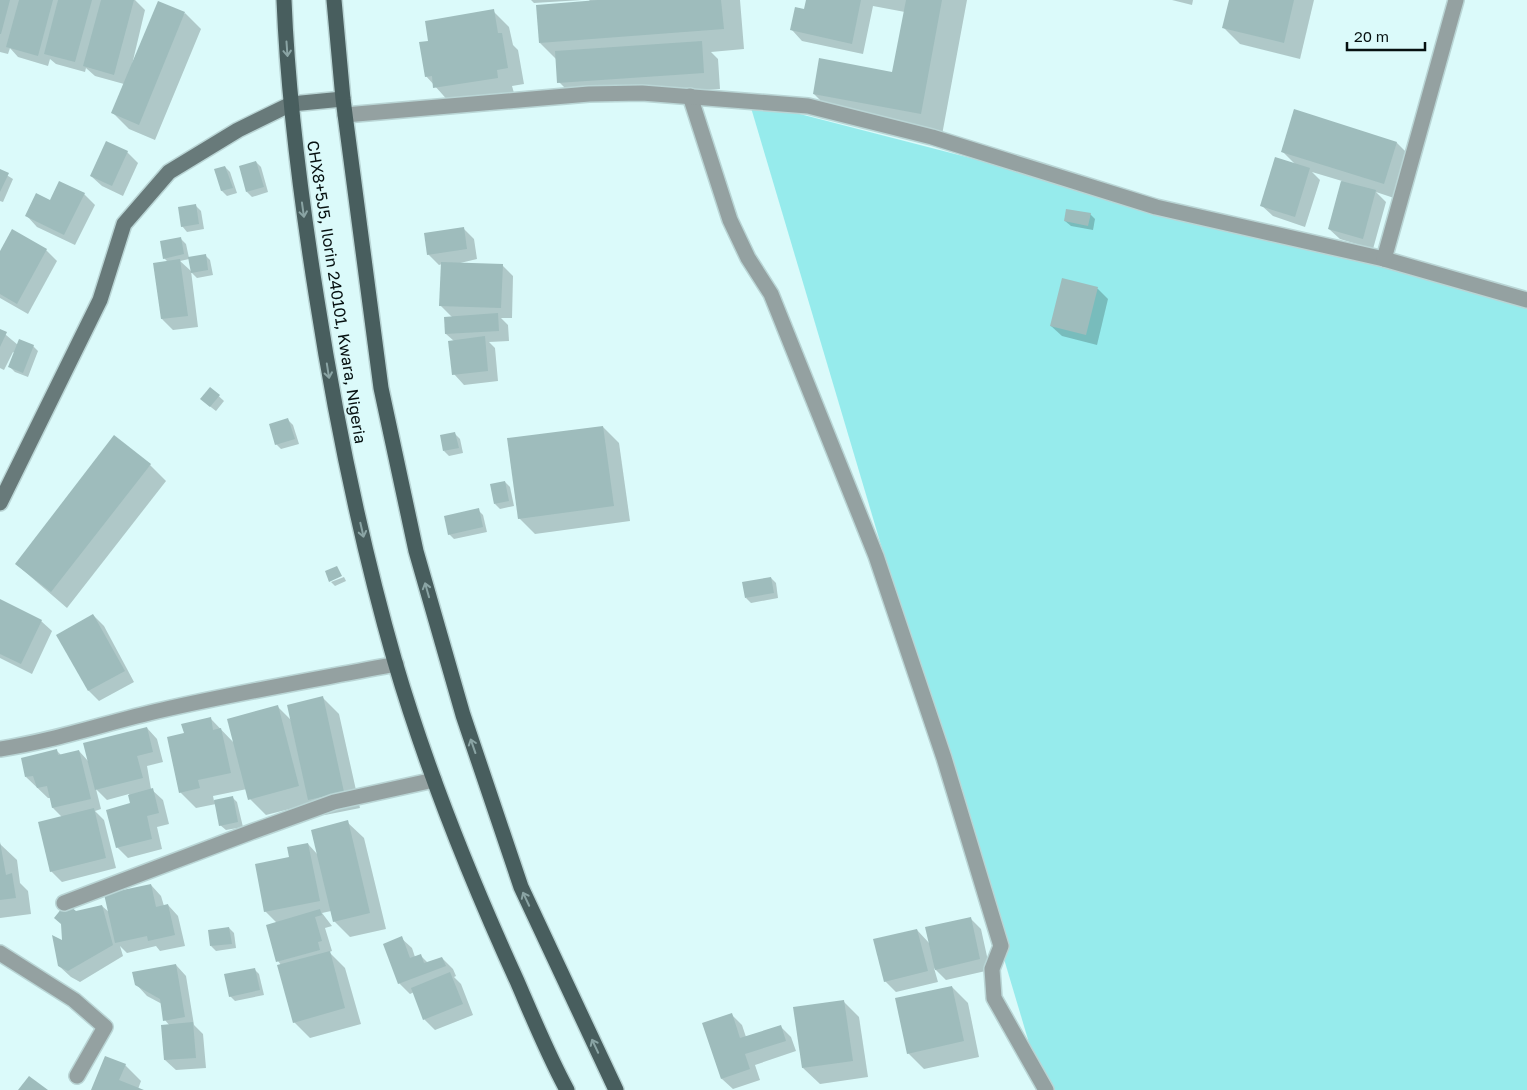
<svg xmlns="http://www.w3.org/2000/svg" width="1527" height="1090" font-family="'Golos Text',sans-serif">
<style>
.green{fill:#96ebec}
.shadow{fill:#0003}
.building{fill:#9ebcbc}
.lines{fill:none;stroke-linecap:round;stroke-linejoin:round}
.street-casing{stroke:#b9d5d5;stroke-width:18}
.secondary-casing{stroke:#b9d5d5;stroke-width:18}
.primary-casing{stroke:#b9d5d5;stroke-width:18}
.street{stroke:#94a1a1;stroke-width:15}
.secondary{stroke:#687a7a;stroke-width:15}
.primary{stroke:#485e5e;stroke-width:15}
.oneway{stroke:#8aa4a4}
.labels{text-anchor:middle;stroke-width:4;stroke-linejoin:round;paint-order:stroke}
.street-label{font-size:16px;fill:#061010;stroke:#dbfafa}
</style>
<rect width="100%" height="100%" fill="#dbfafa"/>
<polygon class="green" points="749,101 1527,301 1527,1090 1043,1090"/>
<g class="shadow">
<polygon points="0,0 135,0 145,10 131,69 185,13 201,29 155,140 129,129 113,113 124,84 95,76 86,68 85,72 56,64 50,59 48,66 18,57 10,48 8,54 0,52"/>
<polygon points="531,0 582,0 534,3"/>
<polygon points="590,0 740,0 744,49 711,52 718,59 720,89 575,98 559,82 557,60 540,43"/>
<polygon points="807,0 967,0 942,135 835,115 814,94 893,74 905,12 873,6 863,54 802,41 792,30 805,11"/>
<polygon points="1172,0 1193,0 1192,5"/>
<polygon points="1230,0 1314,0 1300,59 1240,44 1224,28"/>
<polygon points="493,11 509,27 513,45 518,50 524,84 512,86 514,93 451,104 426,76"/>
<polygon points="1397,143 1413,159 1400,200 1376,192 1386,202 1373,249 1340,239 1329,229 1342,181 1312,172 1320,180 1305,227 1273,216 1262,206 1296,165 1283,152"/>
<polygon points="127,152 138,163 123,196 102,186 91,176"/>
<polygon points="256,162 261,167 268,192 252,197 247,192"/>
<polygon points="225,167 230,172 237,193 227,196 222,191 215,170"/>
<polygon points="0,171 13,179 3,202 0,201"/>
<polygon points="84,194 95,205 75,245 37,227 27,216 51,202"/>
<polygon points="196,206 201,211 204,229 187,232 182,226"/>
<polygon points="1090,214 1095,219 1093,230 1071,226 1065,221"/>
<polygon points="463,228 474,239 477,259 456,264 502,265 513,276 512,318 501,318 508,325 509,341 489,342 495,348 498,381 464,385 454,374 454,341 446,334 452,317 440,305 442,264 439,265 428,254"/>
<polygon points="181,239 186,244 189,258 205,255 210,260 213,275 197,278 192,273 189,259 180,261 191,271 198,327 173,330 162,319 168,262 164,258"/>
<polygon points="46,250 57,261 28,314 0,298 0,253"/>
<polygon points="1063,280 1098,289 1108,299 1097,345 1062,336 1051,326"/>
<polygon points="0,330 18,345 33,346 38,351 28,377 15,372 10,367 15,353 13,352 4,370 0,368"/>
<polygon points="211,389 224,401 216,411 207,404"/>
<polygon points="288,420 293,425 299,444 281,449 276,444"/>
<polygon points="603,427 619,443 630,521 535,534 519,518"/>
<polygon points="455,434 460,439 463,453 449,456 444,451"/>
<polygon points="150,465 166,481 67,608 16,564"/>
<polygon points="505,482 510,487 514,506 500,509 495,504"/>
<polygon points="478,510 483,515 487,532 454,539 449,534"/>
<polygon points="344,577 346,581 335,586 331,582"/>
<polygon points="771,578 776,583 778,598 751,603 746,598"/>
<polygon points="0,600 41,621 52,631 32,674 0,658"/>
<polygon points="93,615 104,626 134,682 99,701 89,691"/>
<polygon points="323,698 339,714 360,808 325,815 313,803 266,815 250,799 247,789 213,796 214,801 232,797 237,802 243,827 226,830 220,825 216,804 196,808 180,792 185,734 211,719 235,744 278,707 292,721"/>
<polygon points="147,728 157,739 163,762 147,766 151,789 163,800 169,824 157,827 162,849 128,858 117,847 132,804 129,794 107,800 96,789 101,809 95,811 104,820 116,868 62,882 51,871 62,817 53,808 51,798 48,798 26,777 57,751 61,755 79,751 89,762"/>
<polygon points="347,822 364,838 386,929 350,937 334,921 331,911 322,913 332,926 325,928 332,951 329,952 345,968 361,1024 310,1038 294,1022 281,965 278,961 277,923 265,911 290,858 308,844 318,855"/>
<polygon points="0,844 17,860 20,883 28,891 31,914 0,918"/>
<polygon points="151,885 161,896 164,906 168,905 178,916 185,946 160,951 156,946 127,953 120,946 123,956 80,982 71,977 59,966 64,942 75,913 102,906 110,913"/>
<polygon points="970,918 981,929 990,970 946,980 934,968 938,982 896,992 885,981 917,930 930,944"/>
<polygon points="229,928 234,933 236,948 216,951 211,946"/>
<polygon points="401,938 412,948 415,957 420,955 428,963 442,958 453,969 456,976 454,977 461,984 473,1015 435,1030 424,1019 414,992 410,994 399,983"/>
<polygon points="176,965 186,976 194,1025 203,1034 206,1068 176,1070 165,1060 170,1026 165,1020 162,1004 147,996 136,984"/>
<polygon points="254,969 259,974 264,995 235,1001 230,996"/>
<polygon points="952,987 968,1003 979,1057 924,1069 908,1053"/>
<polygon points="843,1001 859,1017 868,1077 820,1084 803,1068"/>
<polygon points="732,1015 742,1025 746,1037 780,1026 791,1037 796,1051 755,1065 760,1080 733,1089 722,1079"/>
<polygon points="125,1065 141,1081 138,1089 140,1090 92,1090"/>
</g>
<g class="building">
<polygon points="0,0 10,0 1,34 0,34"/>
<polygon points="19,0 53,0 38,56 6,47"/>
<polygon points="58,0 92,0 75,62 44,54"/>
<polygon points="101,0 134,0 114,75 83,66"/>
<polygon points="598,0 721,0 724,29 539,43 536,5"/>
<polygon points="806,0 861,0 852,44 790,30 795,7 804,9"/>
<polygon points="906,0 942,0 921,114 813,94 819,58 892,72"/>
<polygon points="1229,0 1294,0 1284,43 1222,28"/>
<polygon points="158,1 185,12 139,125 111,113"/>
<polygon points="494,9 498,33 502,33 508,68 497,70 498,78 433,88 432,76 425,77 419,42 428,41 425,21"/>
<polygon points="702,41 704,73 557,83 555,51"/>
<polygon points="1294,109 1397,142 1384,184 1281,152"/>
<polygon points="106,141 128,151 112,186 90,176"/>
<polygon points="1275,157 1310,168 1295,217 1260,206"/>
<polygon points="256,161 264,187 246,192 239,166"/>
<polygon points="225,166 233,188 221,191 214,169"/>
<polygon points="0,169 9,173 0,192"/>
<polygon points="59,181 85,193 64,235 25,216 36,193 50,200"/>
<polygon points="1341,181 1376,190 1363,239 1328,229"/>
<polygon points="196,204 199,224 181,227 178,207"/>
<polygon points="1066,209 1091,213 1088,226 1064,221"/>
<polygon points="464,227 467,249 427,255 424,233"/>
<polygon points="12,229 47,249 17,304 0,294 0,251"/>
<polygon points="181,237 184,254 163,259 160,241"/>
<polygon points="206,254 208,270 191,273 188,257"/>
<polygon points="180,259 188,316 161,319 153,263"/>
<polygon points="441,262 503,264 501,308 439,306"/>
<polygon points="1062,278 1098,287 1086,335 1050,326"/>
<polygon points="498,313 499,331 445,334 444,317"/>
<polygon points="0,329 7,332 0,347"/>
<polygon points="485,336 488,371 452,375 448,341"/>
<polygon points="19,339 34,345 23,373 8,367"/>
<polygon points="210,387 220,395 210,407 200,399"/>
<polygon points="288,418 295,439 275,445 269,424"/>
<polygon points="603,426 614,506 518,519 507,438"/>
<polygon points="455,432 459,448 443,451 440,435"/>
<polygon points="114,435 151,464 51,592 15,564"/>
<polygon points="505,481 509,501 494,504 490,484"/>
<polygon points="479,508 483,527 448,535 444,516"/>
<polygon points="337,566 342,576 329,582 325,571"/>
<polygon points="771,577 774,593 745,598 742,582"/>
<polygon points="0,599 42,620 21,664 0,654"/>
<polygon points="93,614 125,671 88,691 56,635"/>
<polygon points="323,696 344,792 308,800 287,705"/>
<polygon points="278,705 299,786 248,800 227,719"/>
<polygon points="211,717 213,730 221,728 231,773 198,780 200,788 179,793 167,737 184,733 181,724"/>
<polygon points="147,727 153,752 137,756 143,778 95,790 83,743"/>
<polygon points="57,749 58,755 79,750 91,799 52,808 47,786 37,788 33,776 25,777 21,758"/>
<polygon points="153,788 159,813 147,816 152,839 116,848 106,810 130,803 128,795"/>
<polygon points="233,796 238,822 219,826 214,800"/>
<polygon points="94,808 106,858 50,872 38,822"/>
<polygon points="348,820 370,913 333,922 311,830"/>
<polygon points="0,842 6,875 12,873 16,898 0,900"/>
<polygon points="308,843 320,901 264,912 255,864 289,857 287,847"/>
<polygon points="151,884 156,907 168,904 175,935 148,941 147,936 115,943 104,894"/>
<polygon points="66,903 76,911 102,905 113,945 68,971 58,966 52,935 62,940 61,924 54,918"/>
<polygon points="320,909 322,915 315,917 322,941 318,942 320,950 276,962 266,925"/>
<polygon points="971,917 980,959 935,970 925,927"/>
<polygon points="229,927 232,944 210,946 208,930"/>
<polygon points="917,929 928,971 884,982 873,939"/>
<polygon points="402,936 410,958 421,954 424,963 442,957 446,966 398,984 383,944"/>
<polygon points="330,951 345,1008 293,1023 277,965"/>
<polygon points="176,964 185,1017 163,1021 160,999 135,985 132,972"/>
<polygon points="255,968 260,990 229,997 224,974"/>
<polygon points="450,972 463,1004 423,1020 411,988"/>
<polygon points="952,986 964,1041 907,1054 895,998"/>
<polygon points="844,1000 853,1061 802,1068 793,1007"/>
<polygon points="732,1013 740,1038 781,1025 786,1041 745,1054 750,1069 721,1079 702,1023"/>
<polygon points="193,1022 196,1058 164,1060 161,1025"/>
<polygon points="105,1056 126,1064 119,1080 144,1090 91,1090"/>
<polygon points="29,1076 48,1090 18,1090"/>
</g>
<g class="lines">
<g class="street-casing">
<g id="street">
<polyline points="690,96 730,220 748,258 771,294 876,556 944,758 1001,946 992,969 994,998 1046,1090"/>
<polyline points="345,115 589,94 642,93 808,106 932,137 1156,207 1384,259 1527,300"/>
<polyline points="1384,259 1456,0"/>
<path d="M0,749C55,741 108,722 162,710C240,692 318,679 396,664"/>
<polyline points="64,903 254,831 334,802 434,780"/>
<polyline points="0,953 74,1000 105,1027 77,1076"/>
</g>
</g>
<g class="secondary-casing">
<polyline id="secondary" points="0,503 100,300 124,224 169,172 238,130 291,104 343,99"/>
</g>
<g class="primary-casing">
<g id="primary">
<path d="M284,0C288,101 301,200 317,300C336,422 361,543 395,662C427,771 470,878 517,981C533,1018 548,1055 567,1090"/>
<polyline points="334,0 343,99 381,388 416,551 463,715 521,887 616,1090"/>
</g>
</g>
<use href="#street" class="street"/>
<use href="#secondary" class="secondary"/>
<use href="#primary" class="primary"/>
</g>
<defs><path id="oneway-shaft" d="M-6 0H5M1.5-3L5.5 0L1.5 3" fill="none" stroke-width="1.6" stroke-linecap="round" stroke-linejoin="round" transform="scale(1.25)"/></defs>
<g class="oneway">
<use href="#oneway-shaft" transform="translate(287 49) rotate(86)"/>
<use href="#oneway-shaft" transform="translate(303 210) rotate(82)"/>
<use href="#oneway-shaft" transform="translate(328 371) rotate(81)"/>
<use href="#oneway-shaft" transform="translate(362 530) rotate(77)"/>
<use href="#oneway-shaft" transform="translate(427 590) rotate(-106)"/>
<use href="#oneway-shaft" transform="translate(473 746) rotate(-109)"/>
<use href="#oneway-shaft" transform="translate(526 899) rotate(-115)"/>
<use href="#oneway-shaft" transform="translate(595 1046) rotate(-115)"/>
</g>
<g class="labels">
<g class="street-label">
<text transform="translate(337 292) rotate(81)" y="6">CHX8+5J5, Ilorin 240101, Kwara, Nigeria</text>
</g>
</g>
<path d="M1347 42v8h78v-8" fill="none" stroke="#061010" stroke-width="2.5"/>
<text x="1354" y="42" font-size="15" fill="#061010" stroke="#dbfafa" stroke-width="4" paint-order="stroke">20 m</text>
</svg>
